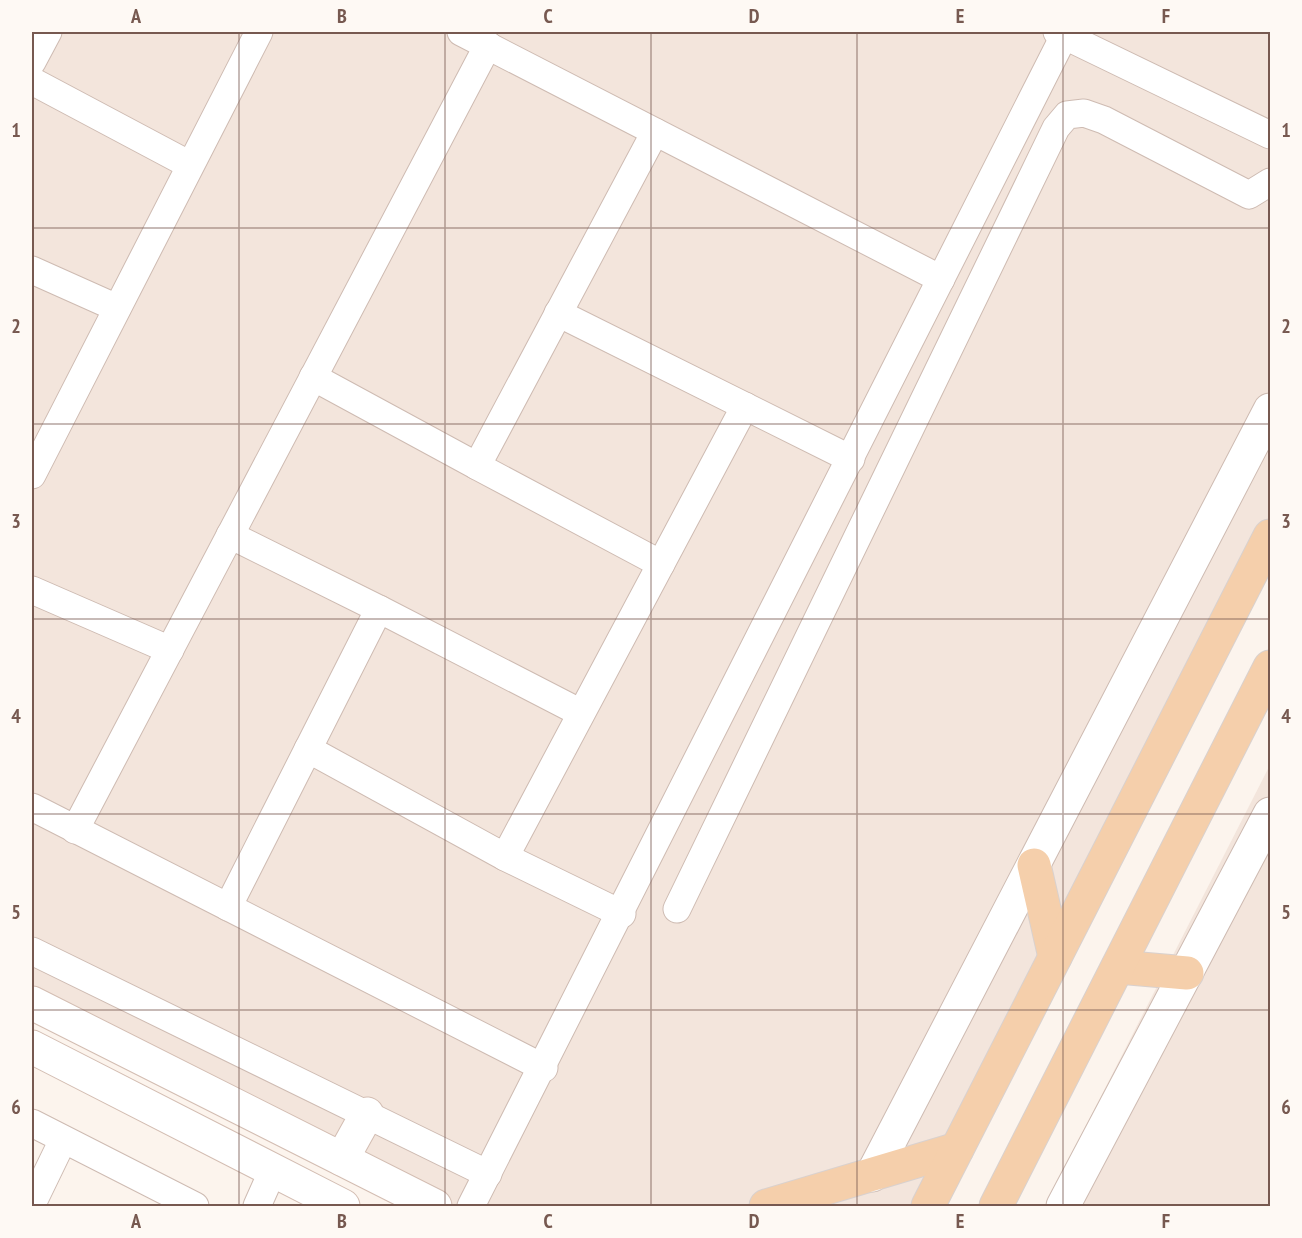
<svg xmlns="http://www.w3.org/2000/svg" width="1302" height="1238" font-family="'PT Sans Narrow',sans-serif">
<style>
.residential{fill:#f3e5dc}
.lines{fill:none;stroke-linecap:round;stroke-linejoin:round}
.minor-casing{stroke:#cebbb2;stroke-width:29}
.tertiary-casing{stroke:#cebbb2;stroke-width:35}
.secondary-casing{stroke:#d3bdb2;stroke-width:35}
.primary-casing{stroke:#d9d1ce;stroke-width:35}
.minor{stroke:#fff;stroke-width:27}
.tertiary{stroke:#fff;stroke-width:33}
.secondary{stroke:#fff;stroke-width:33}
.primary{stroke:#f5cfab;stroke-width:33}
.grid{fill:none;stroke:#775950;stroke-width:1.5;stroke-opacity:0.55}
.neatline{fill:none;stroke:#775950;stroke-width:2}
.grid-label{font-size:20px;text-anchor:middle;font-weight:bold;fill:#775950}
</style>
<rect width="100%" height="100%" fill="#fcf4ed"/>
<g class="residential">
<polygon points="32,32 1270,32 1270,529 926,1206 419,1206 32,1011"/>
<polygon points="1270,765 1270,1206 1045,1206"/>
</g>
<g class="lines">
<g class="minor-casing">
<g id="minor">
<polyline points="461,32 941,279"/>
<polyline points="1057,32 1270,135"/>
<polyline points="32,62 48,32"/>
<polyline points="32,81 190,165"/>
<polyline points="32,270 117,308"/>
<polyline points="558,313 851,459"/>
<polyline points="313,377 477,466 655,132"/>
<polyline points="477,466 661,564"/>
<polyline points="32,475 259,32"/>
<polyline points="32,590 170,650"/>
<polyline points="379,609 581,713"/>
<polyline points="308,749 505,857 745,406"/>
<polyline points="32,807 544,1068"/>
<polyline points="75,830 488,45"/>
<polyline points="505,857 622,914"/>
<polyline points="228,907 379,609 230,535"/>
<polyline points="677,909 1056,128 1067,115 1084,113 1104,120 1249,195 1270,182"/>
<polyline points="32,951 488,1174"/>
<polyline points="32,1123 195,1206"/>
<polyline points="32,1204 63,1140"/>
<polyline points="257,1206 273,1170"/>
<polyline points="471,1206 1066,32"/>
</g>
</g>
<g class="tertiary-casing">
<g id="tertiary">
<polyline points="872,1175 1270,410"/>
<polyline points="1063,1206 1270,814"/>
</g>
</g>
<g class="secondary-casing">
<g id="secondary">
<polyline points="32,1003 435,1206"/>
<polyline points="32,1047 343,1206"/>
<polyline points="342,1159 367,1114"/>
</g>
</g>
<g class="primary-casing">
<g id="primary">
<polyline points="1034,865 1055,957"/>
<polyline points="1118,967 1187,973"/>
<polyline points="766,1206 957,1149"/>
<polyline points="928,1206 1270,536"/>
<polyline points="996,1206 1270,667"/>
</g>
</g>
<use href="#minor" class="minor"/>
<use href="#tertiary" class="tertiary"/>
<use href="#secondary" class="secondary"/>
<use href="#primary" class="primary"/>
</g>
<path class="grid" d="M239,32V1206M445,32V1206M651,32V1206M857,32V1206M1063,32V1206M32,228H1270M32,424H1270M32,619H1270M32,814H1270M32,1010H1270"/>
<rect width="1302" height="1238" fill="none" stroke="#fef9f4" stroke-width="66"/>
<rect x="33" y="33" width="1236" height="1172" class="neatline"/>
<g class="grid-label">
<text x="136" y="23">A</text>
<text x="342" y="23">B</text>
<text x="548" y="23">C</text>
<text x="754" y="23">D</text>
<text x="960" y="23">E</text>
<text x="1166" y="23">F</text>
<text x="16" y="137">1</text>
<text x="1286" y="137">1</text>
<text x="16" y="333">2</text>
<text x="1286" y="333">2</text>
<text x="16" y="528">3</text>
<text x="1286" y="528">3</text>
<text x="16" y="723">4</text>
<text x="1286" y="723">4</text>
<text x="16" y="919">5</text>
<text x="1286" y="919">5</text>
<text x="16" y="1114">6</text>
<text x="1286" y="1114">6</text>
<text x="136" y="1228">A</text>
<text x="342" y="1228">B</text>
<text x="548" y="1228">C</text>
<text x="754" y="1228">D</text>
<text x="960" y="1228">E</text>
<text x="1166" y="1228">F</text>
</g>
</svg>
